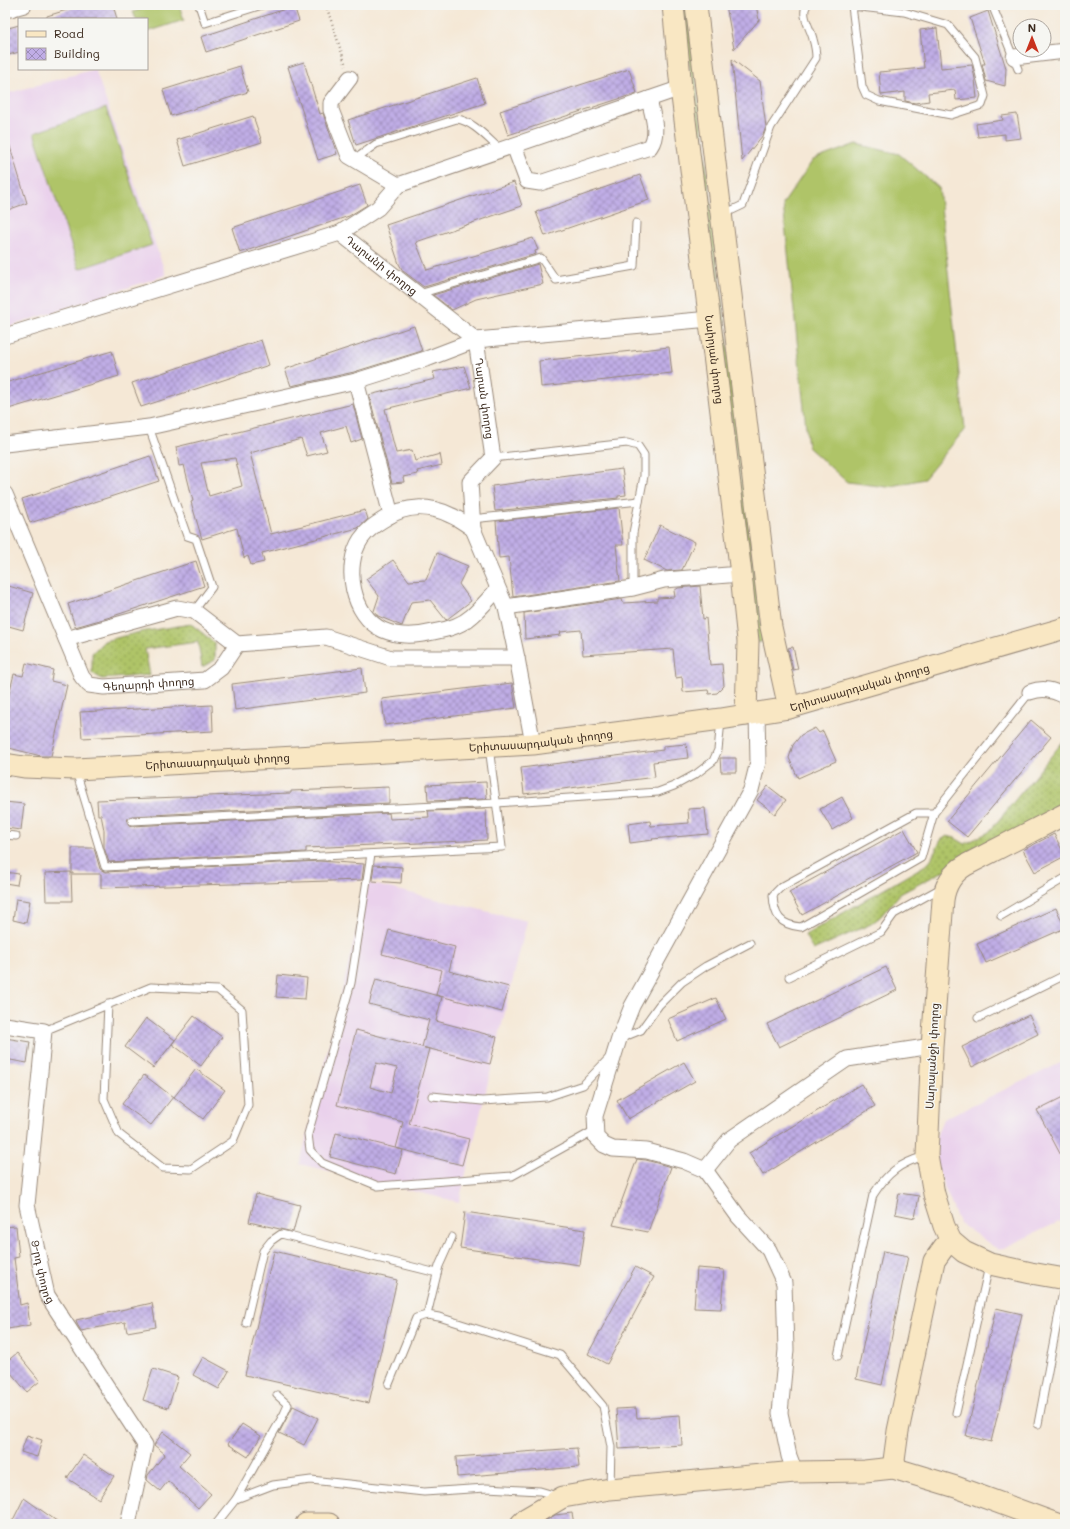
<svg xmlns="http://www.w3.org/2000/svg" width="1070" height="1529" font-family="Mali,'Noto Sans Armenian',sans-serif">
<style>
.built{fill:#ead1ec}
.grass{fill:url(#grass-dots);stroke:#757743}
.pitch{fill:#afc468;stroke:#757743}
.building{fill:url(#building-cross-hatch);fill-rule:evenodd}
.lines{fill:none;stroke-linecap:round;stroke-linejoin:round}
.lane-casing{stroke:#98897a;stroke-width:9}
.street-casing{stroke:#98897a;stroke-width:17}
.secondary-casing{stroke:#98897a;stroke-width:23}
.path{stroke:#98897a;stroke-width:2.5;stroke-dasharray:1 3;stroke-linecap:butt}
.lane{stroke:#fff;stroke-width:7}
.street{stroke:#fff;stroke-width:15}
.secondary{stroke:#f9e7c3;stroke-width:21}
.labels{text-anchor:middle;stroke-width:3;stroke-linejoin:round;paint-order:stroke}
.street-label{font-size:11px;fill:#3b2a1e;stroke:#f6f6f2}
</style>
<defs>
<pattern id="grass-dots" width="8" height="8" patternUnits="userSpaceOnUse"><rect width="8" height="8" fill="#afc468"/><path d="M2 2h.1M6 6h.1" fill="none" stroke="#909f55" stroke-width="1.8" stroke-linecap="round"/></pattern>
<pattern id="building-cross-hatch" width="8" height="8" patternUnits="userSpaceOnUse"><rect width="8" height="8" fill="#c0ade6"/><path d="M0 0l8 8M0 8l8-8" fill="none" stroke="#9d8dba"/></pattern>
</defs>
<rect width="100%" height="100%" fill="#f6f6f2"/>
<filter id="ink" filterUnits="userSpaceOnUse"><feTurbulence type="fractalNoise" baseFrequency=".025" numOctaves="2"/><feDisplacementMap in="SourceGraphic" scale="8" xChannelSelector="R" yChannelSelector="G"/><feConvolveMatrix kernelMatrix="1 2 1 2 8 2 1 2 1" color-interpolation-filters="sRGB"/></filter>
<filter id="wash" filterUnits="userSpaceOnUse"><feTurbulence type="fractalNoise" baseFrequency=".012" numOctaves="4" result="noise"/><feDisplacementMap in="SourceGraphic" scale="16" xChannelSelector="R" yChannelSelector="G"/><feGaussianBlur stdDeviation="0.9" result="paint"/><feColorMatrix in="noise" values="0 0 0 0 0 0 0 0 0 0 0 0 0 0 0 0 0 1.4 0 .05"/><feComposite in="paint" operator="in"/></filter>
<g filter="url(#wash)">
<rect width="100%" height="100%" fill="#f5e8d6"/>
<g class="built">
<polygon points="95,69 166,275 5,328 5,94"/>
<polygon points="368,883 527,921 459,1202 300,1164"/>
<polygon points="1065,1061 1065,1219 999,1250 959,1223 936,1166 936,1137 943,1119"/>
</g>
<g class="grass">
<polygon points="682,5 687,5 763,641 757,643"/>
<polygon points="191,624 215,643 215,660 202,667 198,642 145,649 150,675 102,679 92,673 92,653 104,641 140,632"/>
<polygon points="1065,739 1065,807 900,894 880,917 871,924 813,950 805,935 929,863 941,840 947,836 955,838 965,844 989,832"/>
</g>
<g class="pitch">
<polygon points="154,5 179,5 184,20 147,32 147,19 136,19 133,12"/>
<polygon points="106,108 152,245 79,269 34,133"/>
<polygon points="856,144 899,154 939,188 965,429 924,479 887,487 847,482 808,447 783,204 813,160"/>
</g>
<g id="blocks">
<g class="building">
<polygon points="83,5 113,5 117,19 47,19 47,16"/>
<polygon points="726,5 756,5 759,20 734,49"/>
<polygon points="294,6 299,21 206,52 201,37"/>
<polygon points="988,11 1006,68 1005,86 986,81 982,64 985,64 970,18"/>
<polygon points="19,25 19,52 5,56 5,29"/>
<polygon points="937,28 941,68 972,65 975,79 977,98 956,100 955,90 928,93 929,101 915,103 905,101 905,92 881,95 879,72 924,68 920,30"/>
<polygon points="732,59 760,81 766,127 763,135 742,161"/>
<polygon points="304,62 320,114 323,113 337,154 318,160 288,67"/>
<polygon points="240,66 248,92 171,116 163,90"/>
<polygon points="629,69 637,93 508,135 500,111"/>
<polygon points="477,78 485,103 356,145 348,120"/>
<polygon points="1017,114 1021,138 1005,140 1005,134 978,137 976,124 1003,120 1002,116"/>
<polygon points="253,116 262,142 185,166 177,140"/>
<polygon points="5,140 8,140 27,203 5,211"/>
<polygon points="640,175 649,200 545,236 536,212"/>
<polygon points="514,182 522,206 416,242 427,270 533,238 538,250 535,251 536,254 424,287 403,271 399,264 386,225"/>
<polygon points="360,185 367,205 349,216 240,253 232,228"/>
<polygon points="538,264 543,284 476,299 452,310 433,295"/>
<polygon points="414,326 422,351 354,372 291,386 285,369"/>
<polygon points="261,340 269,365 141,407 132,383"/>
<polygon points="669,347 672,373 541,387 539,361"/>
<polygon points="112,351 119,376 5,410 5,383"/>
<polygon points="464,366 471,388 385,409 396,453 412,450 415,461 440,454 442,465 417,471 418,474 403,477 404,482 392,483 369,395 435,379 433,372"/>
<path d="M353,404L362,439L351,443L346,426L321,433L327,451L307,456L301,439L250,453L271,534L365,510L368,519L358,528L262,553L264,562L251,565L248,556L244,558L237,528L202,539L191,502L193,501L184,465L179,466L176,447ZM235,458L242,486L209,496L201,463Z"/>
<polygon points="150,456 159,481 30,523 22,499"/>
<polygon points="622,469 626,495 618,496 618,498 495,511 492,486"/>
<polygon points="619,508 623,545 616,545 620,581 513,597 509,557 499,558 496,521"/>
<polygon points="660,525 695,542 682,570 667,571 644,560"/>
<polygon points="437,553 468,566 459,584 471,601 446,620 430,600 411,602 402,626 378,616 374,611 379,596 366,579 393,560 409,581 426,580"/>
<polygon points="196,561 204,586 107,618 75,627 68,604"/>
<polygon points="5,585 33,593 23,630 5,625"/>
<polygon points="700,586 703,619 706,618 710,665 722,664 724,686 717,693 709,694 708,690 683,692 682,677 676,678 673,649 583,655 581,630 560,632 561,635 525,639 524,613 622,599 623,603 657,601 657,598 675,597 674,591 678,588"/>
<polygon points="793,647 798,669 793,670 788,648"/>
<polygon points="26,663 53,670 51,681 67,685 51,756 41,756 5,747 5,710 14,674 23,676"/>
<polygon points="362,668 365,693 235,710 232,684"/>
<polygon points="512,683 516,708 385,725 382,699"/>
<polygon points="212,705 213,731 82,738 80,712"/>
<polygon points="1031,720 1051,737 967,837 947,821"/>
<polygon points="815,728 819,733 823,731 836,761 798,778 789,758 793,745 801,735"/>
<polygon points="686,744 688,758 653,762 655,777 524,794 521,768 663,750 663,746"/>
<polygon points="720,758 736,758 736,772 721,772"/>
<polygon points="486,782 487,797 485,799 428,801 427,785"/>
<polygon points="768,786 786,800 775,814 757,800"/>
<polygon points="389,787 389,803 132,816 128,818 127,822 129,825 132,826 389,813 390,819 429,817 428,811 486,809 487,840 306,848 306,852 109,862 104,848 104,830 101,815 98,815 97,800 291,793 291,791"/>
<polygon points="842,797 853,818 832,830 820,809"/>
<polygon points="5,802 24,804 21,830 5,828"/>
<polygon points="705,808 708,834 652,839 653,840 630,843 628,824 650,821 651,826 689,823 688,809"/>
<polygon points="904,829 917,852 802,915 789,892"/>
<polygon points="1054,834 1065,856 1035,872 1023,850"/>
<polygon points="72,848 94,848 100,869 105,872 319,861 364,864 362,880 101,888 101,874 72,874"/>
<polygon points="374,865 402,867 401,883 373,881 372,880"/>
<polygon points="5,872 19,874 17,885 5,883"/>
<polygon points="71,872 72,901 46,901 45,873"/>
<polygon points="16,899 30,901 26,923 13,920"/>
<polygon points="1056,908 1065,928 986,963 977,944"/>
<polygon points="389,930 455,947 449,971 509,987 502,1012 436,995 442,970 382,954"/>
<polygon points="886,967 897,990 779,1047 767,1024"/>
<polygon points="278,975 307,978 305,999 276,997"/>
<polygon points="376,979 442,997 436,1021 497,1037 490,1064 422,1047 429,1020 369,1004"/>
<polygon points="716,998 726,1019 677,1041 668,1019"/>
<polygon points="1029,1015 1038,1034 972,1067 962,1047"/>
<polygon points="194,1016 222,1037 201,1066 172,1044"/>
<polygon points="146,1018 175,1040 153,1068 125,1047"/>
<path d="M356,1030L429,1049L409,1124L469,1139L462,1165L396,1148L403,1122L337,1105ZM376,1063L397,1068L391,1093L370,1087Z"/>
<polygon points="5,1038 30,1042 27,1063 5,1059"/>
<polygon points="684,1062 695,1081 628,1119 617,1100"/>
<polygon points="196,1069 225,1090 203,1119 174,1097"/>
<polygon points="144,1075 173,1097 151,1125 122,1104"/>
<polygon points="861,1084 875,1106 763,1175 749,1153"/>
<polygon points="1065,1096 1065,1163 1037,1110"/>
<polygon points="336,1133 403,1150 396,1174 330,1157"/>
<polygon points="637,1159 646,1160 671,1167 648,1232 613,1225"/>
<polygon points="899,1193 919,1196 915,1218 895,1214"/>
<polygon points="256,1194 300,1205 293,1232 249,1222"/>
<polygon points="465,1212 585,1230 580,1265 460,1248"/>
<polygon points="16,1226 19,1257 14,1258 20,1305 27,1303 30,1325 8,1329 5,1308 5,1227"/>
<polygon points="274,1251 397,1280 369,1403 245,1375"/>
<polygon points="883,1251 908,1256 882,1385 856,1379"/>
<polygon points="635,1267 654,1277 607,1364 588,1354"/>
<polygon points="697,1268 724,1270 721,1309 694,1308"/>
<polygon points="152,1303 156,1327 127,1332 125,1322 81,1331 77,1324 76,1320"/>
<polygon points="996,1308 1022,1314 991,1442 966,1436"/>
<polygon points="17,1353 40,1381 27,1392 5,1366 5,1363"/>
<polygon points="203,1357 229,1371 219,1389 193,1375"/>
<polygon points="153,1369 178,1377 168,1408 143,1400"/>
<polygon points="293,1406 318,1418 304,1445 279,1433"/>
<polygon points="636,1408 637,1418 680,1415 682,1445 619,1449 616,1409"/>
<polygon points="242,1424 261,1436 248,1457 228,1444"/>
<polygon points="163,1432 190,1453 179,1466 211,1494 198,1508 168,1481 160,1491 147,1480 148,1475 165,1454 154,1445"/>
<polygon points="27,1435 42,1440 37,1457 21,1452"/>
<polygon points="577,1448 579,1467 457,1477 456,1457"/>
<polygon points="83,1455 114,1476 99,1499 67,1478"/>
<polygon points="24,1498 61,1524 11,1524"/>
<polygon points="572,1513 574,1524 541,1524 555,1515"/>
</g>
</g>
</g>
<g filter="url(#ink)">
<use href="#blocks" fill-opacity="0" stroke="#98897a" stroke-width="1"/>
<g class="lines">
<g class="lane-casing">
<g id="lane">
<polyline points="199,5 205,23 262,5"/>
<polyline points="852,5 852,6 862,86 866,95 879,101 951,115 982,105 985,96 975,57 948,25 904,12 852,6"/>
<polyline points="992,5 1018,69"/>
<path d="M354,160L376,144L457,119C473,121 488,139 500,149"/>
<path d="M724,214L743,205L771,127L816,58C816,51 815,46 813,39C811,29 800,15 807,5"/>
<polyline points="419,294 541,258 556,280 634,266 636,223"/>
<polyline points="149,427 187,536 196,539 212,587 194,611"/>
<polyline points="493,458 627,443 638,446 644,455 644,476 633,533 633,588"/>
<polyline points="472,519 639,501"/>
<polyline points="76,771 105,867 502,847 489,747"/>
<path d="M934,813H916L781,887L773,895C774,916 780,925 801,927L921,858L934,813L1030,692"/>
<polyline points="132,821 497,803 658,792 674,786 696,774 713,761 718,750 721,721"/>
<polyline points="5,835 16,836"/>
<polyline points="371,854 351,983 308,1134 310,1150 322,1163 378,1186 512,1176 595,1130"/>
<polyline points="1001,916 1065,878"/>
<polyline points="789,977 881,932 894,914 941,888"/>
<polyline points="978,1018 1065,975"/>
<polyline points="44,1031 151,987 218,990 242,1010 248,1105 233,1141 191,1169 163,1168 119,1134 104,1099 108,1004"/>
<polyline points="619,1039 641,1030 659,1005 682,982 706,966 750,943"/>
<polyline points="432,1096 482,1101 547,1097 583,1085 610,1057"/>
<polyline points="427,1315 439,1266 452,1237"/>
<polyline points="246,1323 263,1251 271,1241 281,1234 437,1273"/>
<path d="M838,1356L873,1195C887,1173 900,1163 925,1156"/>
<polyline points="389,1384 416,1318 427,1315 439,1317 560,1355 603,1406 611,1447 610,1487"/>
<polyline points="956,1413 989,1266"/>
<polyline points="1038,1424 1065,1281"/>
<polyline points="236,1499 284,1414 288,1405 277,1395"/>
<polyline points="216,1524 236,1499 273,1485 311,1480 424,1492 486,1488 540,1491 557,1496"/>
</g>
</g>
<g class="street-casing">
<g id="street">
<polyline points="5,9 10,9 24,5"/>
<polyline points="1014,57 1065,51"/>
<polyline points="350,78 331,103 331,110 349,156 398,185 681,88"/>
<path d="M514,146L527,181L540,183L650,147C660,133 652,115 649,99"/>
<polyline points="340,233 378,208 398,185"/>
<path id="s1" d="M5,336L340,233L476,340L710,319"/>
<polyline points="356,381 391,515"/>
<path id="s2" d="M5,444L149,427L356,381L429,358L476,340L493,458L470,482L473,529L506,607L517,658L533,744"/>
<path id="s3" d="M5,494L82,677L89,685L104,687L205,680L221,668L237,644L326,637L391,658H517"/>
<path d="M473,529C466,524 458,518 450,515C429,505 406,505 386,518C376,524 368,529 361,539C343,566 352,616 383,630C399,637 417,636 433,632C446,630 462,625 472,616C481,608 489,598 498,589"/>
<polyline points="506,607 633,588 664,580 741,574"/>
<polyline points="66,639 177,608 194,611 237,644"/>
<path d="M1030,692C1044,687 1052,690 1065,696"/>
<polyline points="757,713 758,762 751,790 632,1006 619,1039 595,1116 596,1137 604,1145 613,1149 647,1151 684,1161 705,1170 729,1140 847,1059 932,1046"/>
<path id="s4" d="M5,1025L44,1031L27,1205L47,1295L145,1445L128,1524"/>
<polyline points="705,1170 738,1216 769,1250 784,1283 786,1350 780,1413 789,1456 795,1472"/>
</g>
</g>
<g class="secondary-casing">
<g id="secondary">
<path id="s5" d="M673,5L681,88L741,574L748,641L746,715"/>
<polyline points="696,5 771,627 789,708"/>
<path id="s6" d="M5,764L24,767L76,769L533,744L721,719L789,708L1065,628"/>
<path d="M1065,814L966,865C952,873 945,885 943,900L932,1046L927,1155L934,1194L944,1226L951,1241L964,1252L990,1264L1031,1273L1065,1279"/>
<polyline points="893,1468 898,1431 934,1261 944,1247 951,1241"/>
<polyline points="306,1524 329,1524"/>
<polyline points="521,1524 527,1518 563,1497 610,1489 795,1472 865,1471 893,1468 956,1487 1057,1524"/>
</g>
</g>
<polyline class="path" points="326,5 346,66"/>
<use href="#lane" class="lane"/>
<use href="#street" class="street"/>
<use href="#secondary" class="secondary"/>
</g>
</g>
<g class="labels">
<g class="street-label">
<text dy="4" stroke="none"><textPath href="#s1" startOffset="403">Դարանի փողոց</textPath></text>
<text dy="4" stroke="none"><textPath href="#s5" startOffset="357">Նաիրյան փողոց</textPath></text>
<text dy="4" stroke="none"><textPath href="#s2" startOffset="543">Դարան փողոց</textPath></text>
<text dy="4" stroke="none"><textPath href="#s3" startOffset="269">Գեղարդի փողոց</textPath></text>
<text dy="4" stroke="none"><textPath href="#s6" startOffset="861">Երիտասարդական փողոց</textPath></text>
<text dy="4" stroke="none"><textPath href="#s6" startOffset="537">Երիտասարդական փողոց</textPath></text>
<text dy="4" stroke="none"><textPath href="#s6" startOffset="213">Երիտասարդական փողոց</textPath></text>
<text transform="translate(932 1056) rotate(-87)" y="4">Սարալանջի փողոց</text>
<text dy="4" stroke="none"><textPath href="#s4" startOffset="283">9-րդ փողոց</textPath></text>
</g>
</g>
<rect width="1070" height="1529" fill="none" stroke="#f6f6f2" stroke-width="20"/>
<rect x="18" y="18" width="130" height="52" fill="#f6f6f2" stroke="#aba49d"/>
<rect x="26" y="31" width="20" height="6" fill="#f9e7c3" stroke="#aba49d"/>
<text x="54" y="38" font-size="12" fill="#3b2a1e">Road</text>
<rect x="26" y="48" width="20" height="12" fill="url(#building-cross-hatch)" stroke="#aba49d"/>
<text x="54" y="58" font-size="12" fill="#3b2a1e">Building</text>
<g transform="translate(1032 38)"><circle r="19" fill="#f6f6f2" stroke="#aba49d"/>
<path d="M0-3L7 15L0 10L-7 15Z" fill="#c8321e"/>
<text y="-6" font-size="11" font-weight="bold" text-anchor="middle" fill="#3b2a1e">N</text>
</g>
</svg>
